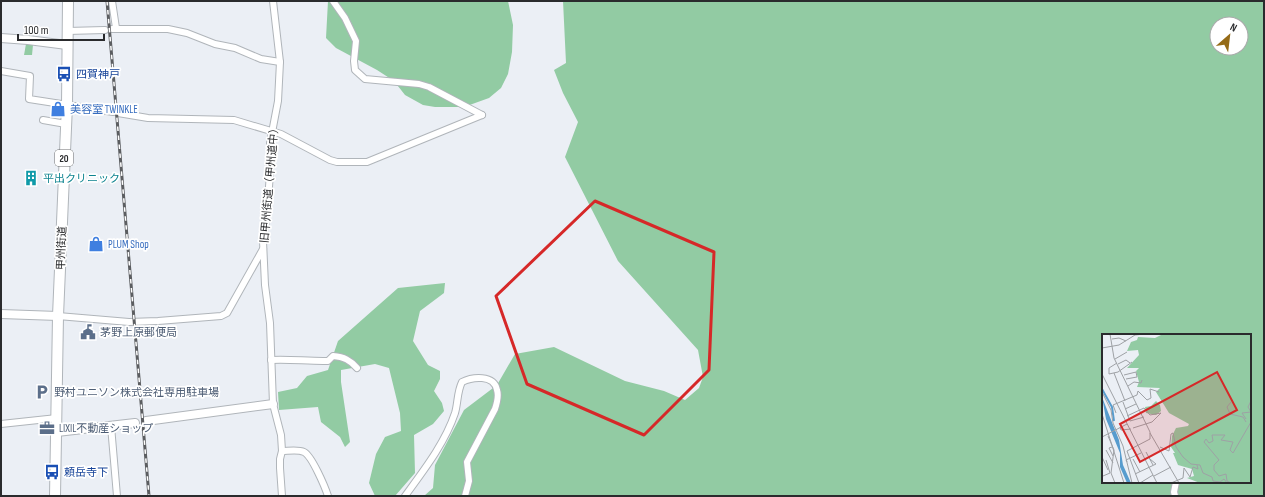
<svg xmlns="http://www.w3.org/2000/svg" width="1265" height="497" font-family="'Sofia Sans Condensed','Noto Sans JP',sans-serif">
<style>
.green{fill:#92cba3;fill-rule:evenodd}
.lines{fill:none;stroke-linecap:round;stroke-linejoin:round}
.minor-casing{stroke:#b0b5ba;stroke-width:8}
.tertiary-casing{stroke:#b0b5ba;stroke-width:10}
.trunk-casing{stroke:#b0b5ba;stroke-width:12}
.minor{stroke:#fff;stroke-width:6}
.tertiary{stroke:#fff;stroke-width:8}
.trunk{stroke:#fff;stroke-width:10}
.rail-casing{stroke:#5b5d60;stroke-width:3}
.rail{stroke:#fff;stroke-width:1.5;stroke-dasharray:4.5;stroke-linecap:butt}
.marked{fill:none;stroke:#d62828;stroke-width:3;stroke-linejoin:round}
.labels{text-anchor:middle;stroke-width:3.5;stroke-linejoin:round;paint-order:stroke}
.shield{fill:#fff;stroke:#6a6b6c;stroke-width:1}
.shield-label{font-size:10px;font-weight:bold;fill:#2a2b2d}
.transit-label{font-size:11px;fill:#164399;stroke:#fff;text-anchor:start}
.shop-label{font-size:11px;fill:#366cbe;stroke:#fff;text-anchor:start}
.culture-label{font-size:11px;fill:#0d838f;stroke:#fff;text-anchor:start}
.street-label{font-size:11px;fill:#2a2b2d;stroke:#fff}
.service-label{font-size:11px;fill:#4e5e75;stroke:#fff;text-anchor:start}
.inset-river{fill:none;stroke:#579cce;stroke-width:2}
.inset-road{fill:none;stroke:#9ea1a5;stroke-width:1}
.view{fill:#d62828;fill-opacity:0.15;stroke:#d62828;stroke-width:2}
.inset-edge{fill:none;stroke:#2a2b2d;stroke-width:2}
</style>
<rect width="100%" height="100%" fill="#ebeff5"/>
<g class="green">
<polygon points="328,1 508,1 513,25 512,52 508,74 501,88 489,98 464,107 435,107 423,105 405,95 394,81 377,70 336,48 326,38"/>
<path d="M563,1H1264V496H424L433,488L435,465L464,410L497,385L515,354L554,347L625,381L664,391L685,400L699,388L703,377L698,350L618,261L565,157L578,122L563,93L554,70L566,63ZM1217,24H1241V48H1217ZM1103,335H1250V482H1103Z"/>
<polygon points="26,44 33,45 32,55 24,55"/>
<polygon points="445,283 444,293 420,311 413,341 428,365 440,371 440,379 434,391 442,403 444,411 433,424 414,435 415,473 395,496 375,496 369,483 376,454 385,437 401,431 400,413 389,368 375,364 341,370 341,382 350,442 345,447 340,437 321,422 318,407 279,410 278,392 297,388 307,376 328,370 338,341 398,288"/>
</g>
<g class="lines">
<g class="minor-casing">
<g id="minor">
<polyline points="112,1 116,28"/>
<polyline points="273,1 280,62 278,101 270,143 270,173 267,214 263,241 265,285 270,323 273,404 281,435 282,451 280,459 280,468 282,496"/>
<polyline points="333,1 345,18 356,41 354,61 355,70 365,79 419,84 429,87 482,115"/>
<polyline points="112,29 168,29 187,33 215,44 235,48 261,59 280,62"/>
<polyline points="67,31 105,30"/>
<polyline points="1,71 30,76 29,99 113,112"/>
<polyline points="118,113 148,118 234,120 281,134 330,160 337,162 367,162 482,115"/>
<polyline points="43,120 66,124"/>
<polyline points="58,316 129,322 158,321 221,316 227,313 263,249"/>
<path d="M271,360C288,359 305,361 323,361H328L333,356C344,357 350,360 357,368"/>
<polyline points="1,424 57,418"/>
<polyline points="111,426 117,496"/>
<path d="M282,451C288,451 298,449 304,452C312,456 325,487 328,496"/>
<path d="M405,496C424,470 445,443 455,413C458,403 457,392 462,382C472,377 494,374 497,390C499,396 497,403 495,409L467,462L469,481L465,496"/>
<polyline points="1175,496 1174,492 1176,482"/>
</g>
</g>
<g class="tertiary-casing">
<g id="tertiary">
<polyline points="1,38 28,40 67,45"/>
<polyline points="1,314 58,316"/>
<polyline points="146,421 273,404"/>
<polyline points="57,432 135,423"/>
</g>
</g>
<g class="trunk-casing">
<polyline id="trunk" points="55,496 58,316 67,105 68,1"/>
</g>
<use href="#minor" class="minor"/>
<use href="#tertiary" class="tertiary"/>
<use href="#trunk" class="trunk"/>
<g class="rail-casing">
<polyline id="rail" points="107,1 149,496"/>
</g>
<use href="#rail" class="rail"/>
</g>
<path class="marked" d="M595,201L714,252L709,370L644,435L527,384L496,296Z"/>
<defs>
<g id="bus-bare" transform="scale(1.2)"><path d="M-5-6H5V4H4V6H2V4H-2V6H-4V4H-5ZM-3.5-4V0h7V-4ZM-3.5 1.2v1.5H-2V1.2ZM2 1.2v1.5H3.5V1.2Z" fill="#1a4fb4" stroke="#fff" stroke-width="2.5" paint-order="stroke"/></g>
<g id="shop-bare" transform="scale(1.2)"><path d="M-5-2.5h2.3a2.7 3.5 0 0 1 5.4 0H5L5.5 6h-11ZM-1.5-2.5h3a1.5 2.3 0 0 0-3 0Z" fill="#3f7fe0" stroke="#fff" stroke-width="2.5" paint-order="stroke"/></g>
<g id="building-bare" transform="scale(1.2)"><path d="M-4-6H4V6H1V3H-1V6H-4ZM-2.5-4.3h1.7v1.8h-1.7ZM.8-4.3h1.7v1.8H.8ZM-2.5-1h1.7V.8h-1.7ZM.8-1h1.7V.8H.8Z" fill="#0f9aa8" stroke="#fff" stroke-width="2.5" paint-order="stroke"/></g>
<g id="civic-bare" transform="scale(1.2)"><path d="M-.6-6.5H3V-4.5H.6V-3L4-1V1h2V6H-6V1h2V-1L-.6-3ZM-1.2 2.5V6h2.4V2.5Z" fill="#5c6f8a" stroke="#fff" stroke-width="2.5" paint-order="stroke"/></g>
<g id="parking-bare" transform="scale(1.2)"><path d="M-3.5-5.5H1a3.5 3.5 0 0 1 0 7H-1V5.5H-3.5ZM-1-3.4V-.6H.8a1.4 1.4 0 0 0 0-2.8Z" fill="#5c6f8a" stroke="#fff" stroke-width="2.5" paint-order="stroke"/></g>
<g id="office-bare" transform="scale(1.2)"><path d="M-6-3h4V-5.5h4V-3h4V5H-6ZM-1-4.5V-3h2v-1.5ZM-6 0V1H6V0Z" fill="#5c6f8a" stroke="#fff" stroke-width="2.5" paint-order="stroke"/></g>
</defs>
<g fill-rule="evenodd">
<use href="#bus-bare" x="64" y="74"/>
<use href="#shop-bare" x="58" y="109"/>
<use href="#building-bare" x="31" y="178"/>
<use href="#shop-bare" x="96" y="244"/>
<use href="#civic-bare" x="88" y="332"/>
<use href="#parking-bare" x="42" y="392"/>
<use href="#office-bare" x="47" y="428"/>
<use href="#bus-bare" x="52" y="472"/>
</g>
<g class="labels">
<rect class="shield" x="55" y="150" width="18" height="16" rx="3"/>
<g class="shield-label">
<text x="64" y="162">20</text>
</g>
<g class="transit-label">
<text x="76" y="78">四賀神戸</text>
<text x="64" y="476">頼岳寺下</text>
</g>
<g class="shop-label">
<text x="70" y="113">美容室 TWINKLE</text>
<text x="108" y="248">PLUM Shop</text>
</g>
<g class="culture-label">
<text x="43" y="182">平出クリニック</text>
</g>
<g class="street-label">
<text transform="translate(269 183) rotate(-85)" y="4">旧甲州街道（甲州道中）</text>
<text transform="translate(61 248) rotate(-88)" y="4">甲州街道</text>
</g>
<g class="service-label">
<text x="100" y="336">茅野上原郵便局</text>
<text x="54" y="396">野村ユニソン株式会社専用駐車場</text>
<text x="59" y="432">LIXIL不動産ショップ</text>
</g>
</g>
<g transform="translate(1102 334)">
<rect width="149" height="149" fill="#ebeff5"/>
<path d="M61,0H149V149H98L85,144L92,142L90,135L76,131L71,119H73L69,113L70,102L74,94L86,92L87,90L67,79L54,58L58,54L35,53L37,48L34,37L37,34H25L37,21L36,16L25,17L29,8L35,6L36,3L53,4ZM54,67L58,71L59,77L54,81L44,79L43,73L49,72Z" fill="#92cba3"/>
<path d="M0,63L17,106L21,131L29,149H25L18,133V119L4,85Z" fill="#579cce"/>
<path class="inset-river" d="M0,55L10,73L12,87"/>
<path class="inset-road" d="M8,0L12,24L48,98V105L25,117L37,149M10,5L17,4L24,7M0,14L17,11L33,1L42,0M13,25L25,18M16,30L24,26L28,29M12,39L23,67M0,40L55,149M7,40L16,38L30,28M7,40V34L15,29M22,41L34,38L35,43L24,45M26,52L32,48L39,49L40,46M0,58L9,76L11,89L21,112L30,149M21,68L28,87M129,68L125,73L128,80L141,83L144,88M23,75L34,70M14,79L11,71L35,61L36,57L45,66L49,64L48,55L57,58M0,80L22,149M25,82L42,74L48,81L59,79M144,85L140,79L149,78L146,73L149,67M28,87L42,83M18,93L19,96L29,95M31,94L50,88L59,79M48,99L77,149M123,101H110L111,107L107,109L104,105L102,108L117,126L112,131V136L117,142L124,140L125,147L129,149M123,101L119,106L131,108L128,116L131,119L149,88M6,102L12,116L9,139L13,149M0,103L25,90M10,113L7,114L11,122M58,113L67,117L69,100L71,99L74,113L81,123L89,130L98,131L101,139L110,143L111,147L118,148L122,145L125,149M4,116L11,129M44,118L51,131M0,123L6,136M31,125L38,138M25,128L24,126L39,119M33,140L54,130L48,125M1,142L8,139L4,126M52,142L69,133M38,149L51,141M69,149L81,144L82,134L88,143L91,133L96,135L95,131"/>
<path class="view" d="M115,38L135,76L38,128L18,90Z"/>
<rect width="149" height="149" class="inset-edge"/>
</g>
<rect width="1265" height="497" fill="none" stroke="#2a2b2d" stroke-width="4"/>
<g transform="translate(1229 36) rotate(28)"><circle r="19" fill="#ffffff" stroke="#aaaaab"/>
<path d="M0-3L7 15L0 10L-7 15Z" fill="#956b17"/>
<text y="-6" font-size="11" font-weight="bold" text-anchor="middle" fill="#2a2b2d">N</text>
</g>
<path d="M18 34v6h86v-6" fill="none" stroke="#2a2b2d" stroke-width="2"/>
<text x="24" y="34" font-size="12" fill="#2a2b2d" stroke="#ffffff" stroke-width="3" paint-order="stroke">100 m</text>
</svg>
